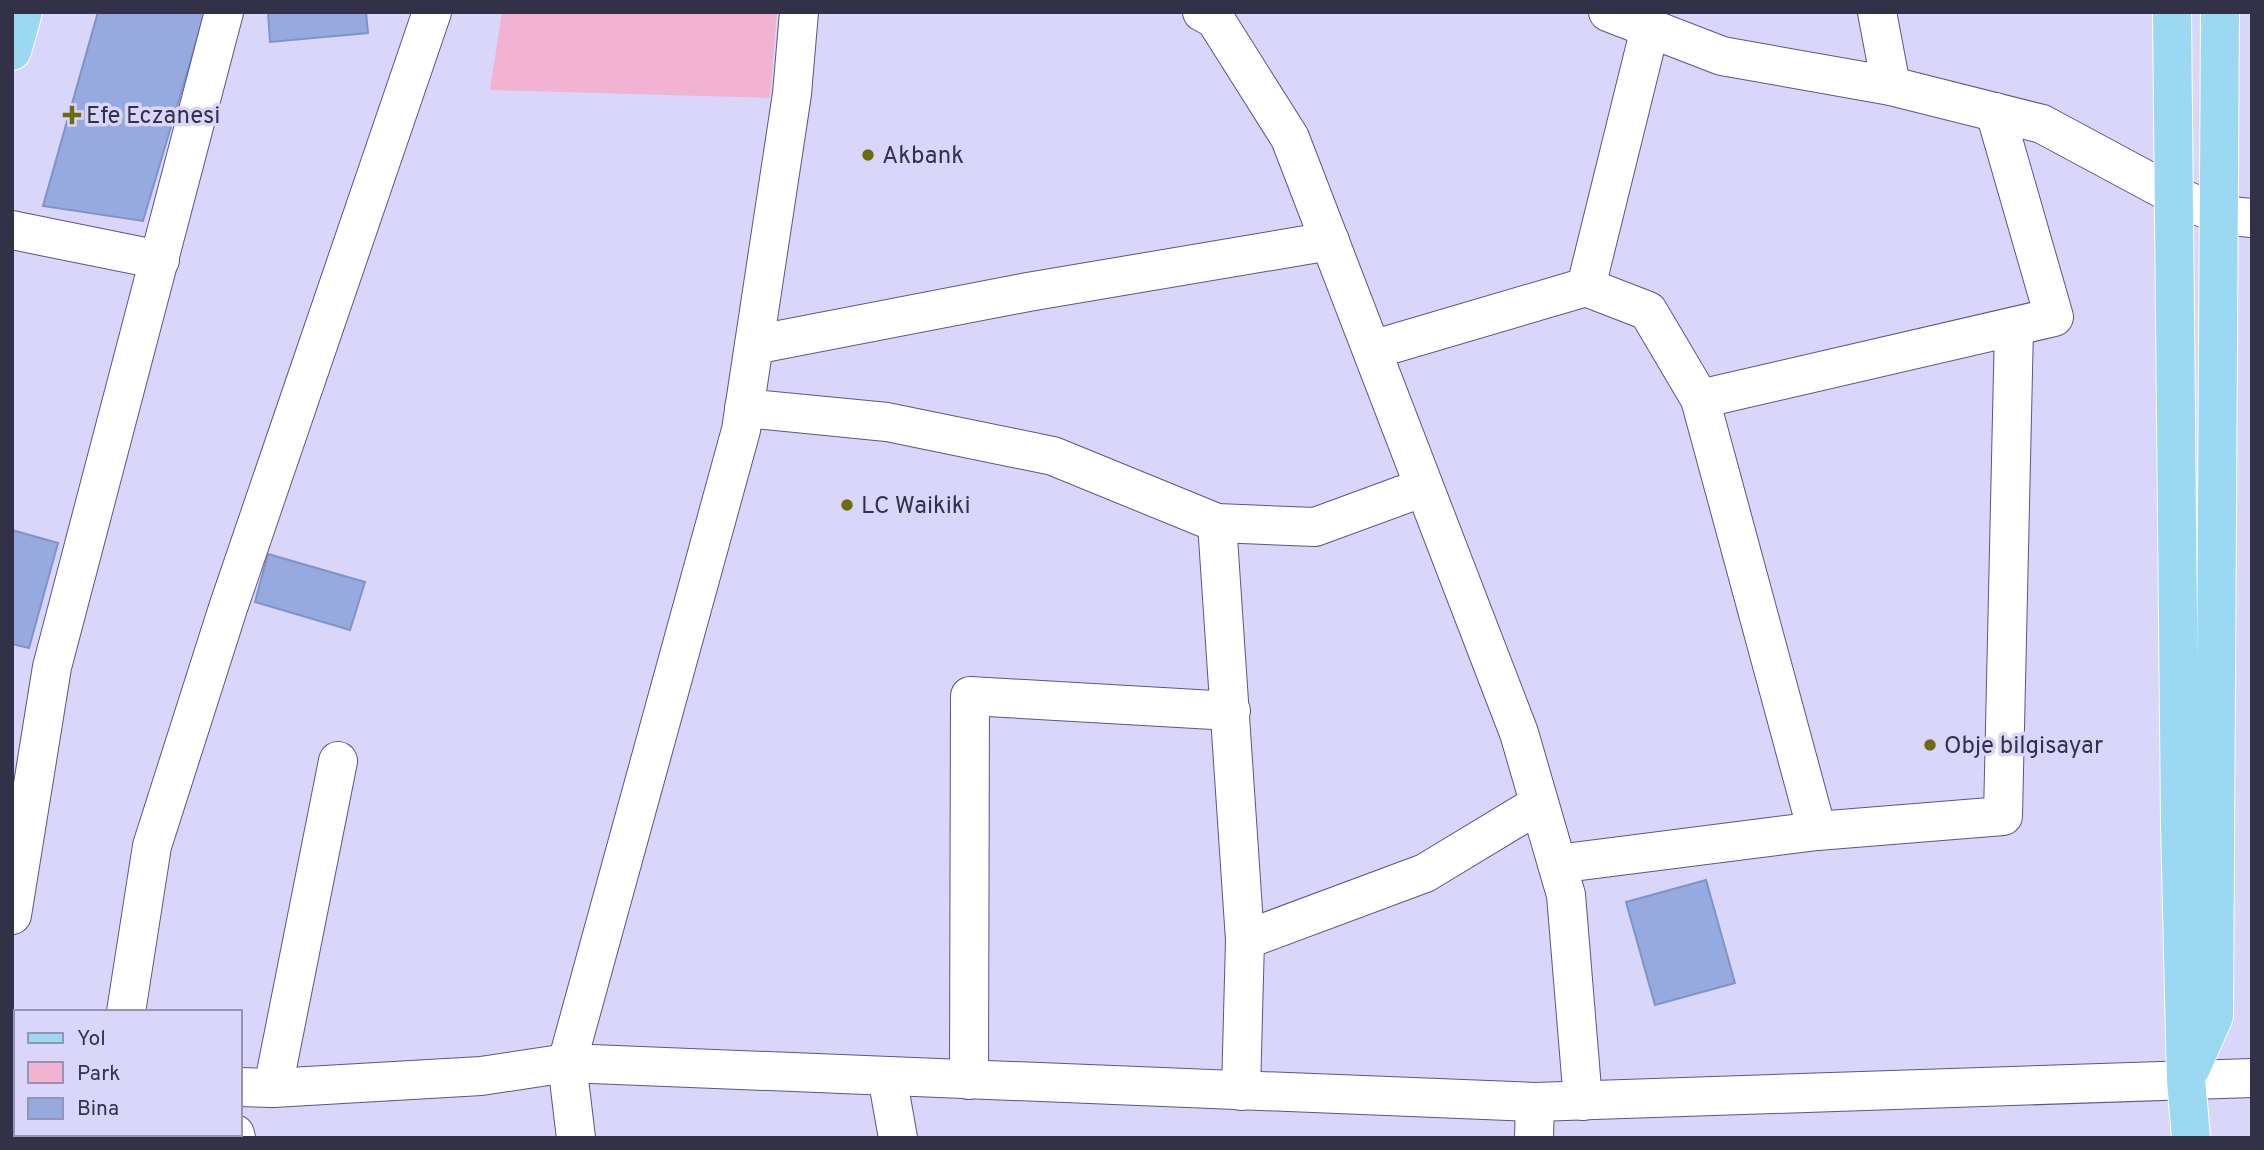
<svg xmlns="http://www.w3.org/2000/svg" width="2264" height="1150" font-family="Overpass,sans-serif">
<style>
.green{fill:#f1b3d1}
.building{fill:#96aae0;stroke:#7f93c7;stroke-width:2}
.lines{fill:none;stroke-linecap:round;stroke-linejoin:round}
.minor-casing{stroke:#5b5588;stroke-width:40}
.major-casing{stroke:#fff;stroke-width:40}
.minor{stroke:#fff;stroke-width:38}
.major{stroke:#9bd9f2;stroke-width:38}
.poi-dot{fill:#6e6c0a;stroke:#d9d6fa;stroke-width:2.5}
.labels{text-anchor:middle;stroke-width:7;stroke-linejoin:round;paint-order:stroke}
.poi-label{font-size:24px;fill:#333148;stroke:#d9d6fa;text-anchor:start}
</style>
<rect width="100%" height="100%" fill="#d9d6fa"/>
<polygon class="green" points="502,12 777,12 770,98 490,90"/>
<g class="building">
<polygon points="98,12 205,12 143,221 43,206"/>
<polygon points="268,12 366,12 368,33 270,42"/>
<polygon points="12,530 58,543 29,648 12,644"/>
<polygon points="268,554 365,582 350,630 255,602"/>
<polygon points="1706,880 1735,983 1655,1005 1626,902"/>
</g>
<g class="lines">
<g class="minor-casing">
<g id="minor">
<polyline points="1202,12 1215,19 1290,138 1519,733 1566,895 1583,1101"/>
<polyline points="1608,12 1722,56 1891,86 2042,124 2174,195 2220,215 2252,218"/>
<polyline points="1877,12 1891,86"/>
<polyline points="12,230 160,260"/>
<polyline points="1586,287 1648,311 1700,399 1817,831"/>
<polyline points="754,345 1028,292 1330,241"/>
<polyline points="1372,350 1586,287 1650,28"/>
<polyline points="1700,399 2054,317 1995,112"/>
<polyline points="744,408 887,422 1053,456 1217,523 1315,527 1424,487"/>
<polyline points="1217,523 1245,940 1241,1091"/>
<polyline points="1557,864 1817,831 2003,816 2014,327"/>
<polyline points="12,915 52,667 224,12"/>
<polyline points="1245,940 1425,873 1539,804"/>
<polyline points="126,1012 152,846 228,608 432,12"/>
<polyline points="887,1076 898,1138"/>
<polyline points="969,1080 970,696 1231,711"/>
<polyline points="240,1087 273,1088 481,1076 567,1063 1535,1102 2252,1078"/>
<polyline points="273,1088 338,761"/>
<polyline points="12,1089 16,1089"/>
<polyline points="235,1134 236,1138"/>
<polyline points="105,1138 106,1134"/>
<polyline points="576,1138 567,1063 741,430 792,94 799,12"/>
<polyline points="1534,1138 1535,1102"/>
</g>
</g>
<g class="major-casing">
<g id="major">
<polyline points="2172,12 2180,824 2186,1080 2191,1138"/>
<polyline points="12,51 23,12"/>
<polyline points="2191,1068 2214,1016 2220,12"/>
</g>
</g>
<use href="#minor" class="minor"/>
<use href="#major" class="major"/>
</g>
<g class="poi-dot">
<path d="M68.5 104.5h7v7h7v7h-7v7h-7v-7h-7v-7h7z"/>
<circle cx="868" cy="155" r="7"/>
<circle cx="847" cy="505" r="7"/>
<circle cx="1930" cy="745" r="7"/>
</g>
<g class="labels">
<g class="poi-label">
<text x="86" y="123">Efe Eczanesi</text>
<text x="882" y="163">Akbank</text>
<text x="861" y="513">LC Waikiki</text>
<text x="1944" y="753">Obje bilgisayar</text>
</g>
</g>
<rect width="2264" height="1150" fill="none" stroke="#333148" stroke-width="28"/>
<rect x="14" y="1010" width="228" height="126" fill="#d9d6fa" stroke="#9794b3" stroke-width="2"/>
<rect x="28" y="1033" width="35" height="10" fill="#9bd9f2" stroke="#9794b3" stroke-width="2"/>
<text x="77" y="1045" font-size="21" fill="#333148">Yol</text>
<rect x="28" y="1062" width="35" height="21" fill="#f1b3d1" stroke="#9794b3" stroke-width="2"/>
<text x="77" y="1080" font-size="21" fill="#333148">Park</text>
<rect x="28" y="1098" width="35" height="21" fill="#96aae0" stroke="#9794b3" stroke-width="2"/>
<text x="77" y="1115" font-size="21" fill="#333148">Bina</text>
</svg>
